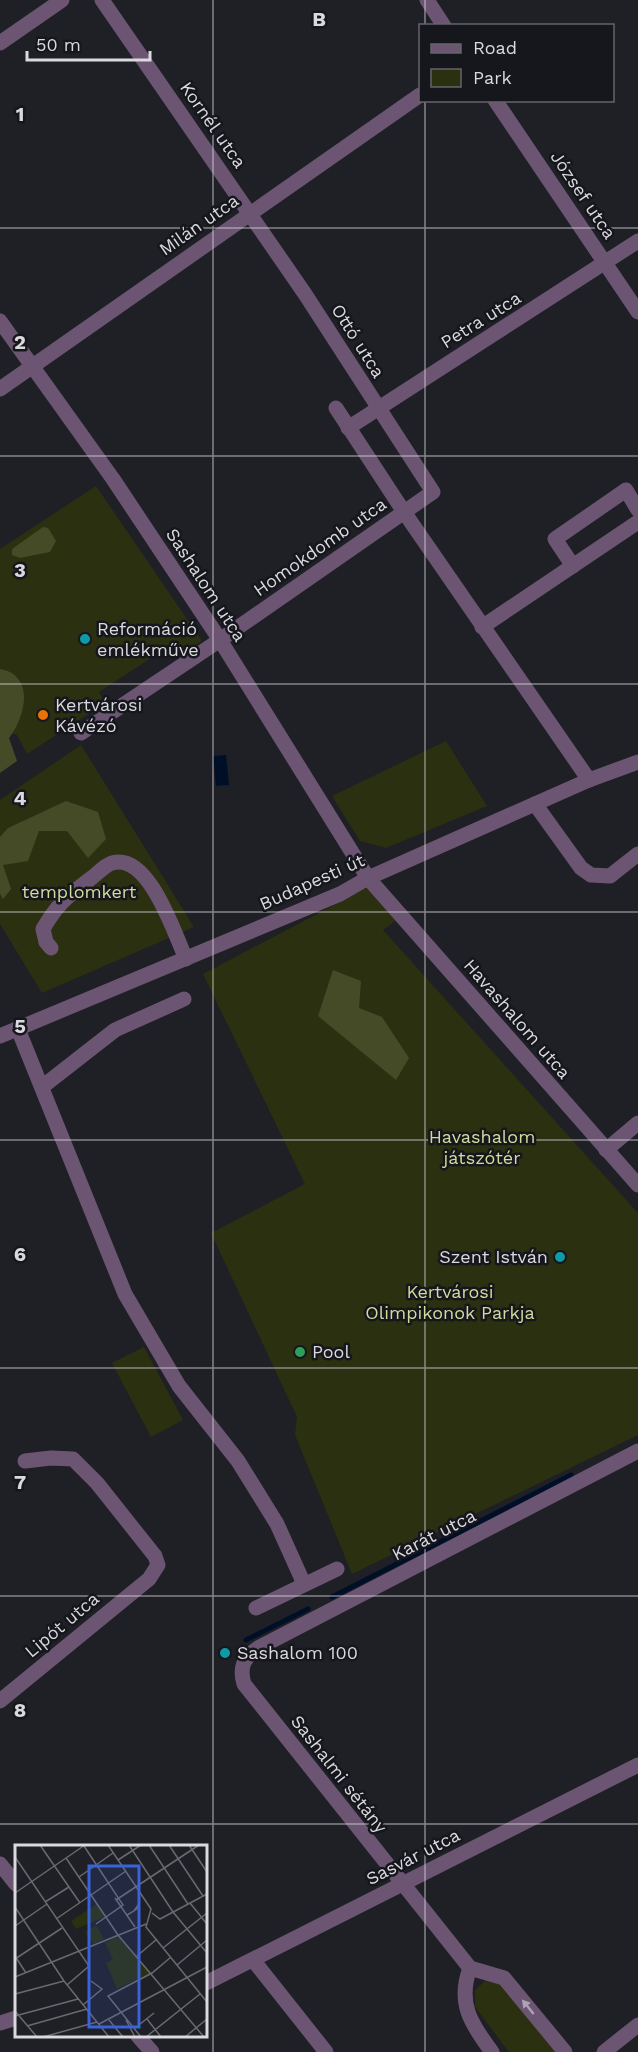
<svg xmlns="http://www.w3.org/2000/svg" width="638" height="2052" font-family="'Work Sans',sans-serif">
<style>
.green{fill:#2b3011}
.forest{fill:#454b26}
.water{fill:#000f28}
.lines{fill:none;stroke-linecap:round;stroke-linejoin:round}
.stream{stroke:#000f28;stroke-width:5}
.minor{stroke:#6c5572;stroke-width:15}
.oneway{fill:#ada4b3}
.grid{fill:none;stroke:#d9d9de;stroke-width:1.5;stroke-opacity:0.55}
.culture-dot{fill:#0f9aa8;stroke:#16161d;stroke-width:2}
.food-dot{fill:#e8710a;stroke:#16161d;stroke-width:2}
.leisure-dot{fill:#2e9e5b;stroke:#16161d;stroke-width:2}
.labels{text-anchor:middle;stroke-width:5;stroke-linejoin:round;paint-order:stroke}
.street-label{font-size:18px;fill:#d9d9de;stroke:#16161d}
.poi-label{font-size:18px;fill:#d9d9de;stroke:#16161d;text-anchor:start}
.park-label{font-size:18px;fill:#d0dc9a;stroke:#16161d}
.inset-road{fill:none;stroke:#696970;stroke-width:1.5}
.view{fill:#3963d9;fill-opacity:0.15;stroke:#3963d9;stroke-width:3}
.inset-edge{fill:none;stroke:#d9d9de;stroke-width:3}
.grid-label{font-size:20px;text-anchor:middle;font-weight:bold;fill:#d9d9de;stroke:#16161d;stroke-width:5;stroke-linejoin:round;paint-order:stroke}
</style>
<rect width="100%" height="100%" fill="#1f1f26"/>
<g class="green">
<polygon points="96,486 202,641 181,654 174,643 99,692 105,703 27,754 17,735 0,729 0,549"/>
<polygon points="446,741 487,806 386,848 360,841 332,796"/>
<polygon points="81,745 194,927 42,993 0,924 0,800"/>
<polygon points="372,885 398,919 383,930 638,1213 638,1435 352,1574 295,1435 297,1417 211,1233 305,1184 203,974"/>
<polygon points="144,1347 183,1420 151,1437 112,1363"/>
<polygon points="487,1979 501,1983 557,2052 509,2052 475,2007 475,1990"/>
</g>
<g class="forest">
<polygon points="43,527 48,528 56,541 50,552 20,558 12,555 12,549"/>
<path d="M0,669C35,675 26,716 9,738L17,761L0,773Z"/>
<polygon points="66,801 98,812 106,839 88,858 67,831 39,831 28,861 3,865 11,889 3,899 0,894 0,837 8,828"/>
<polygon points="333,970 361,981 359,1008 382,1017 409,1058 396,1080 318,1016"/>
</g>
<polygon class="water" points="226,755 229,785 216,786 213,756"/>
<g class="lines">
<g class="stream">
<polyline points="332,1597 571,1475"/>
<polyline points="246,1640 308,1609"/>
</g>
<g class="minor">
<polyline points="427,0 444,26"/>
<polyline points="0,43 62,0"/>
<polyline points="495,100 638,312"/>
<polyline points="0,321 113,479 220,640 368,878 638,1185"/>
<polyline points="0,389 420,95"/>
<polyline points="336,408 404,512 589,780"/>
<polyline points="348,428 638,241"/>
<polyline points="573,566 555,539 626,490 638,510"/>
<polyline points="482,627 638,522"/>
<polyline points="81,733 220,640 433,492 305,294 102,0"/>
<polyline points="535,804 581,868 591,875 610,876 638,854"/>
<path d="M51,948L46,942L43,929C58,903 67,897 90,879C96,875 105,865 112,863C149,852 175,935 186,959"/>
<polyline points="18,1029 125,1294 179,1386 238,1461 277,1524 304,1584"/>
<polyline points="0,1036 340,894 368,878 589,780 638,762"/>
<polyline points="42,1087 115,1030 184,999"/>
<polyline points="606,1150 638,1123"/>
<polyline points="256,1608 337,1569"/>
<polyline points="0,1701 149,1579 158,1565 155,1556 97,1483 73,1459 51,1458 25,1461"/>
<polyline points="0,1864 16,1884"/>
<polyline points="253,1960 326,2052"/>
<path d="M470,1968C457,2003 471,2024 492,2052"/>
<polyline points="206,1983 638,1765"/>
<polyline points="0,2023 16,2018"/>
<polyline points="138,2036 152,2052"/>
<path d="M565,2052L504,1978L470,1968L244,1684C239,1667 244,1657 258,1648L638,1451"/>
<polyline points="604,2052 638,2025"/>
</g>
</g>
<defs><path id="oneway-solid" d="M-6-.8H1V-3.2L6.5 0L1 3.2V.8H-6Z" transform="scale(1.5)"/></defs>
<use class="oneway" href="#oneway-solid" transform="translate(528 2007) rotate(-129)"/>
<path class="grid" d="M213,0V2052M425,0V26M425,100V2052M0,228H638M0,456H638M0,684H638M0,912H638M0,1140H638M0,1368H638M0,1596H638M0,1824H638"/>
<g class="culture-dot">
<circle cx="85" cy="639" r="6"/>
<circle cx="560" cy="1257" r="6"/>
<circle cx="225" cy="1653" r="6"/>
</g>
<circle class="food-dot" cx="43" cy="715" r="6"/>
<circle class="leisure-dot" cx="300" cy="1352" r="6"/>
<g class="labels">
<g class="street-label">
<text transform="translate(213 125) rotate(55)" y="6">Kornél utca</text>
<text transform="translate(583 195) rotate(56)" y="6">József utca</text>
<text transform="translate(199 225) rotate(-35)" y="6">Milán utca</text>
<text transform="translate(481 320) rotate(-32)" y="6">Petra utca</text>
<text transform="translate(358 341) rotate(58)" y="6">Ottó utca</text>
<text transform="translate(320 547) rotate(-35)" y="6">Homokdomb utca</text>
<text transform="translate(206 585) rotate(57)" y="6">Sashalom utca</text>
<text transform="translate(312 882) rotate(-24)" y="6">Budapesti út</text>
<text transform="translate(517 1019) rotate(49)" y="6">Havashalom utca</text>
<text transform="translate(434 1535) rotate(-27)" y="6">Karát utca</text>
<text transform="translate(62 1625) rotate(-40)" y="6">Lipót utca</text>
<text transform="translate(339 1774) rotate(52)" y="6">Sashalmi sétány</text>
<text transform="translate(413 1857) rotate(-27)" y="6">Sasvár utca</text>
</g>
<g class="poi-label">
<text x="97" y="635">Reformáció<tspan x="97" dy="21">emlékműve</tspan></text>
<text x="55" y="711">Kertvárosi<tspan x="55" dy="21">Kávézó</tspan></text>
<text x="548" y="1263" text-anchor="end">Szent István</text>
<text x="312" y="1358">Pool</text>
<text x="237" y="1659">Sashalom 100</text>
</g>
<g class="park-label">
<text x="79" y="898">templomkert</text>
<text x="482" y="1143">Havashalom<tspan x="482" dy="21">játszótér</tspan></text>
<text x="450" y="1298">Kertvárosi<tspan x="450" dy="21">Olimpikonok Parkja</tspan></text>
</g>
</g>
<g transform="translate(15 1845)">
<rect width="192" height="192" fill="#1f1f26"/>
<path d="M82,59L90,72L61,84L56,76ZM81,80L89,94L78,99L70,87ZM103,91L136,128L102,144L91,118L98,114L90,98Z" fill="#2b3011"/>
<path class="inset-road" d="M25,0L65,58M93,0L136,64L131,82L192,157M114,0L158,67L192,108M134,0L173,59M154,0L188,51M174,0L192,27M69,1L108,60L81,79M0,12L74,121L52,140M51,13L103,90L189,192M103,15L126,0M64,32L98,8M0,48L70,0M100,53L120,82M101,55L184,0M30,57L54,42M175,58L192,79M0,62L49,136L94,192M137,68L145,74L192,49M112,70L119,66L124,62L123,60L119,66M41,74L111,26M0,81L32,59M148,103L192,68M0,111L11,128M122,111L142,94M0,114L47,83M162,120L192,95M0,132L131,79M0,149L49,136M68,160L87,144L76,136M0,166L22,192M0,171L63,154M132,174L146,192M94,175L108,192M111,175L120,192M84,179L192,122M12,181L72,164M120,183L139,168M28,192L82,177M126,192L93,151L137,128L156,112M131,192L185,149M170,192L192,174"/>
<path class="view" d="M74,21H124V182H74Z"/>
<rect width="192" height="192" class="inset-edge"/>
</g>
<g class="grid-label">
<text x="319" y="26">B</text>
<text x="20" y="121">1</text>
<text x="20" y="349">2</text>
<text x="20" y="577">3</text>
<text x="20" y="805">4</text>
<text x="20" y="1033">5</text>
<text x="20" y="1261">6</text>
<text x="20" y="1489">7</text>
<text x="20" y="1717">8</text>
</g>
<rect x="419" y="24" width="195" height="78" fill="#16161d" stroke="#64646a" stroke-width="1.5"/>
<rect x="431" y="44" width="30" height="9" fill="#6c5572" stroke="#64646a" stroke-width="1.5"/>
<text x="473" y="54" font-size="18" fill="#d9d9de">Road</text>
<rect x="431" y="69" width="30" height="18" fill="#2b3011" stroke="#64646a" stroke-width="1.5"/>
<text x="473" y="84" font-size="18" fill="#d9d9de">Park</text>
<path d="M27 51v9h123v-9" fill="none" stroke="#d9d9de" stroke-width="3"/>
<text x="36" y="51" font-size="18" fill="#d9d9de" stroke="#16161d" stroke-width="4.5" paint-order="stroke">50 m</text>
</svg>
